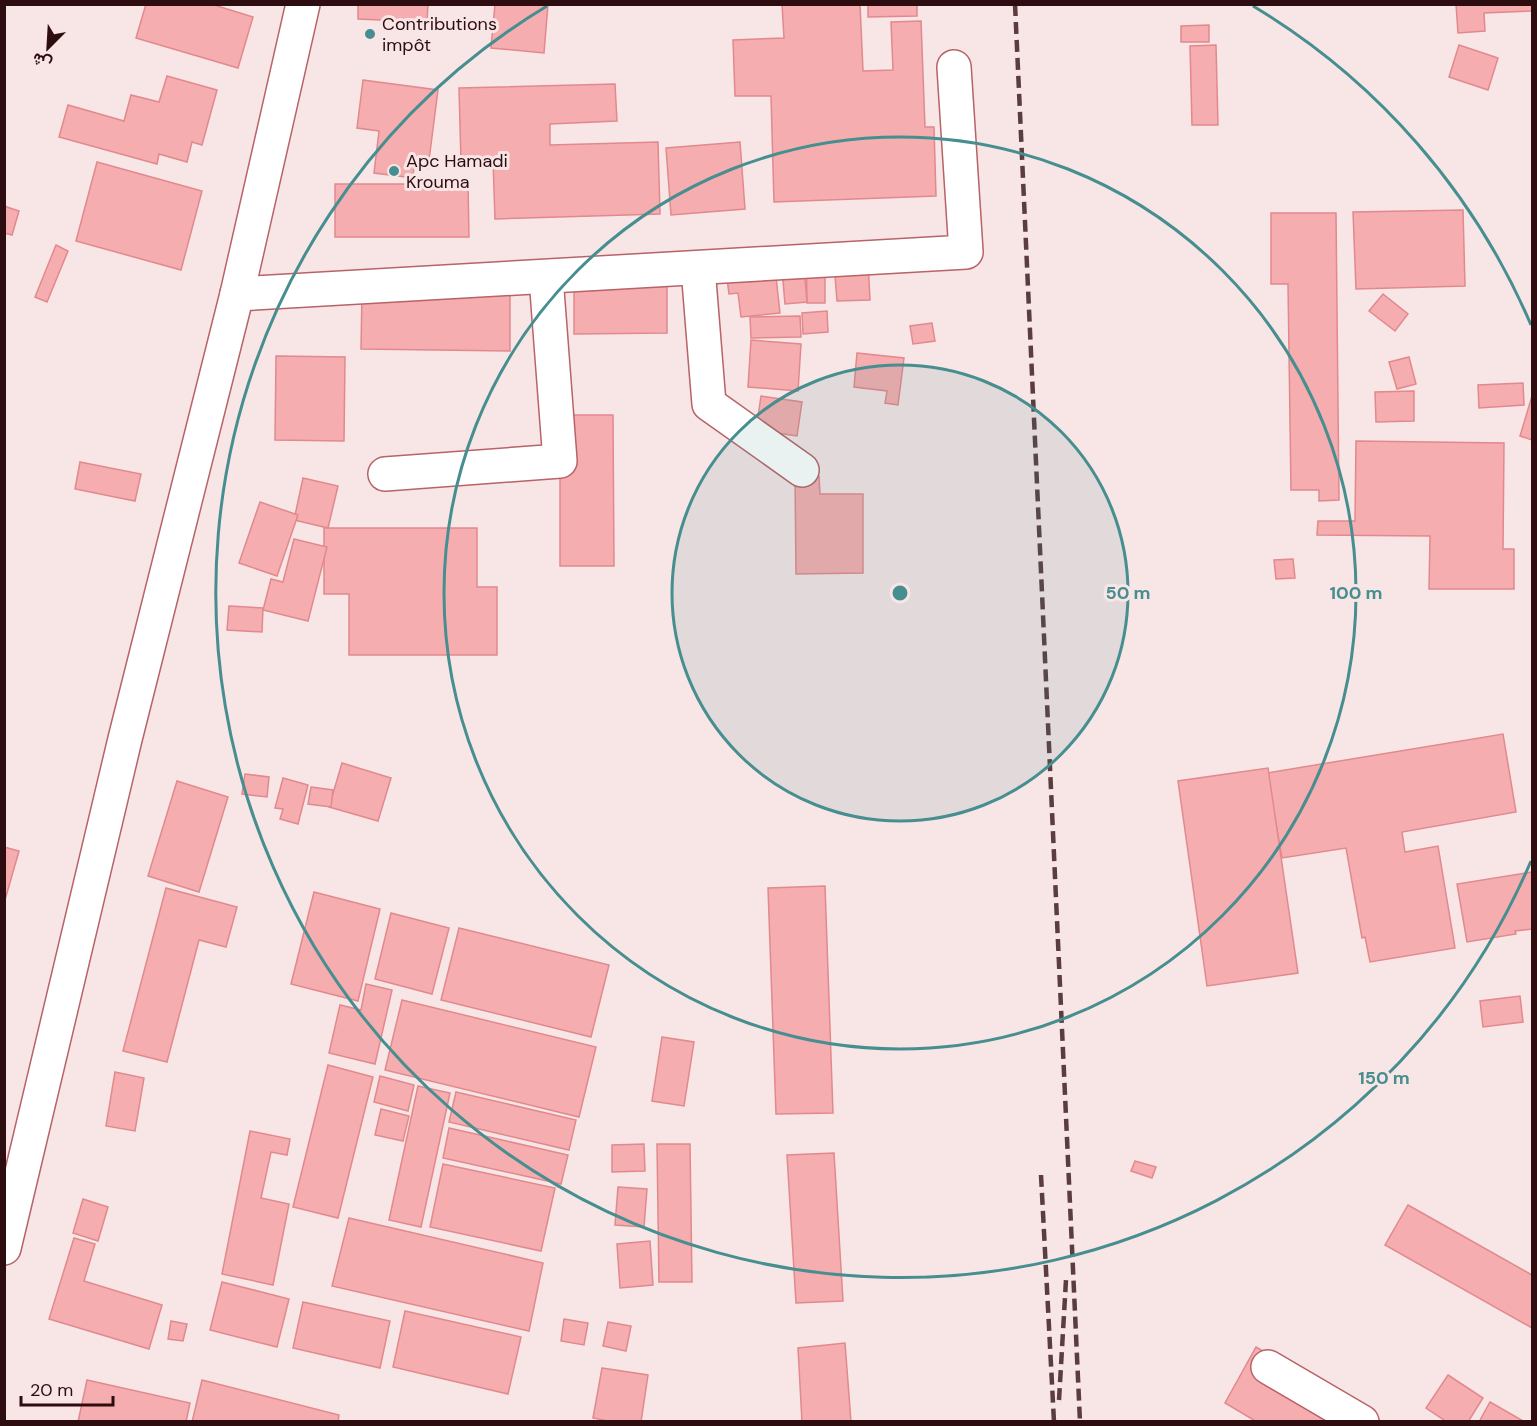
<svg xmlns="http://www.w3.org/2000/svg" width="1537" height="1426" font-family="'DM Sans',Vazirmatn,sans-serif">
<style>
.building{fill:#f6adaf;stroke:#e1898d;stroke-width:1.5}
.lines{fill:none;stroke-linecap:round;stroke-linejoin:round}
.minor-casing{stroke:#b76368;stroke-width:36}
.major-casing{stroke:#b76368;stroke-width:36}
.minor{stroke:#fff;stroke-width:33}
.major{stroke:#fff;stroke-width:33}
.rail{stroke:#5b3d40;stroke-width:4.5;stroke-dasharray:12 6;stroke-linecap:butt}
.ring{fill:none;stroke:#468e8f;stroke-width:3}
.poi-dot{fill:#468e8f;stroke:#f8e5e5;stroke-width:2}
.labels{text-anchor:middle;stroke-width:6;stroke-linejoin:round;paint-order:stroke}
.poi-label{font-size:18px;fill:#2e0d11;stroke:#f8e5e5;text-anchor:start}
.centre{fill:#468e8f;stroke:#f8e5e5;stroke-width:3}
.ring-label{font-size:18px;text-anchor:middle;font-weight:bold;fill:#468e8f;stroke:#f8e5e5;stroke-width:6;stroke-linejoin:round;paint-order:stroke}
</style>
<rect width="100%" height="100%" fill="#f8e5e5"/>
<g class="building">
<polygon points="146,4 211,4 253,17 238,68 136,38"/>
<polygon points="358,4 428,4 427,22 358,19"/>
<polygon points="495,4 548,4 544,53 491,48"/>
<polygon points="782,4 860,4 863,71 893,70 891,22 921,21 925,127 934,127 936,196 774,202 771,96 735,96 733,40 784,38"/>
<polygon points="868,4 917,4 917,16 868,17"/>
<polygon points="1456,4 1532,4 1532,11 1484,13 1485,31 1458,33"/>
<polygon points="1209,25 1209,42 1181,42 1181,26"/>
<polygon points="1216,45 1218,125 1192,125 1190,46"/>
<polygon points="1459,45 1498,58 1488,90 1449,77"/>
<polygon points="167,76 217,90 202,145 192,142 187,162 159,154 157,164 59,137 68,105 124,121 131,95 159,102"/>
<polygon points="363,80 438,90 428,168 414,166 413,178 374,173 379,131 357,128"/>
<polygon points="615,84 617,121 550,124 550,145 658,142 660,214 495,219 493,160 461,161 459,88"/>
<polygon points="740,142 745,209 671,215 666,148"/>
<polygon points="97,162 202,191 181,270 76,241"/>
<polygon points="335,184 468,184 469,237 335,237"/>
<polygon points="4,206 19,211 12,235 4,233"/>
<polygon points="1463,210 1465,286 1356,289 1353,212"/>
<polygon points="1271,213 1336,213 1339,500 1319,501 1319,490 1291,490 1288,284 1271,284"/>
<polygon points="825,244 825,303 807,303 806,245"/>
<polygon points="56,245 68,251 47,302 35,297"/>
<polygon points="773,250 780,313 741,317 738,293 729,294 724,255"/>
<polygon points="803,257 807,302 785,304 781,258"/>
<polygon points="868,261 870,300 837,301 834,263"/>
<polygon points="667,280 667,333 574,334 574,281"/>
<polygon points="362,291 510,294 510,351 361,349"/>
<polygon points="1383,294 1408,314 1395,331 1369,311"/>
<polygon points="827,311 828,332 803,334 802,313"/>
<polygon points="800,316 801,337 751,338 750,317"/>
<polygon points="932,323 935,341 913,344 910,326"/>
<polygon points="751,340 801,344 798,391 748,387"/>
<polygon points="857,353 904,358 898,405 885,403 887,391 854,387"/>
<polygon points="276,356 345,357 344,441 275,440"/>
<polygon points="1409,357 1416,384 1397,389 1389,362"/>
<polygon points="1523,383 1524,405 1479,408 1478,385"/>
<polygon points="1414,391 1414,421 1376,422 1375,392"/>
<polygon points="761,396 802,402 797,436 756,430"/>
<polygon points="1532,396 1532,440 1520,436"/>
<polygon points="560,415 613,415 614,566 560,566"/>
<polygon points="1356,441 1504,443 1503,549 1514,549 1514,589 1429,589 1430,536 1317,535 1318,521 1355,521"/>
<polygon points="80,462 141,474 135,501 75,489"/>
<polygon points="795,476 819,476 820,494 863,494 863,573 796,574"/>
<polygon points="303,478 338,486 328,528 294,520"/>
<polygon points="260,502 298,515 277,576 239,563"/>
<polygon points="324,528 477,528 477,587 497,587 497,655 349,655 349,594 324,594"/>
<polygon points="294,539 327,547 308,621 263,610 271,579 283,582"/>
<polygon points="1293,559 1295,578 1276,579 1274,560"/>
<polygon points="229,606 263,608 262,632 227,630"/>
<polygon points="1503,734 1516,812 1402,832 1405,852 1438,846 1455,948 1370,962 1365,937 1362,938 1346,848 1282,858 1267,773"/>
<polygon points="342,763 391,778 378,821 329,807"/>
<polygon points="1268,768 1298,973 1207,986 1178,781"/>
<polygon points="245,774 269,777 267,797 242,794"/>
<polygon points="283,778 308,785 298,824 280,819 283,809 275,808"/>
<polygon points="177,781 228,797 199,892 148,876"/>
<polygon points="311,787 333,790 331,807 308,804"/>
<polygon points="4,847 19,851 5,900 4,900"/>
<polygon points="1532,872 1532,929 1515,931 1516,934 1467,942 1457,884"/>
<polygon points="825,886 833,1113 776,1114 768,888"/>
<polygon points="166,888 237,907 226,947 199,940 167,1062 123,1051"/>
<polygon points="314,892 380,909 358,1001 291,984"/>
<polygon points="391,913 449,928 432,994 375,979"/>
<polygon points="459,928 609,965 591,1037 441,1000"/>
<polygon points="366,984 392,990 375,1064 329,1053 340,1005 361,1010"/>
<polygon points="1520,996 1523,1022 1483,1027 1480,1001"/>
<polygon points="402,1000 596,1047 579,1117 385,1070"/>
<polygon points="662,1037 694,1042 684,1106 652,1101"/>
<polygon points="328,1065 373,1077 338,1218 293,1207"/>
<polygon points="115,1072 144,1078 135,1131 106,1126"/>
<polygon points="380,1076 414,1085 408,1111 374,1102"/>
<polygon points="418,1086 450,1093 421,1227 389,1220"/>
<polygon points="456,1092 576,1120 569,1150 449,1122"/>
<polygon points="381,1109 409,1116 403,1141 375,1135"/>
<polygon points="449,1128 568,1155 561,1184 443,1158"/>
<polygon points="250,1131 290,1139 287,1155 271,1152 261,1198 289,1204 273,1285 222,1274"/>
<polygon points="644,1144 645,1171 612,1172 612,1145"/>
<polygon points="657,1144 690,1144 692,1282 659,1282"/>
<polygon points="834,1153 843,1301 796,1303 787,1155"/>
<polygon points="1135,1161 1156,1167 1152,1178 1131,1171"/>
<polygon points="443,1164 555,1188 541,1251 430,1227"/>
<polygon points="618,1187 647,1189 644,1227 615,1225"/>
<polygon points="83,1199 108,1207 98,1241 73,1233"/>
<polygon points="1408,1205 1532,1275 1532,1328 1385,1245"/>
<polygon points="349,1218 543,1263 529,1331 332,1286"/>
<polygon points="74,1238 95,1244 84,1281 162,1305 149,1349 49,1319"/>
<polygon points="650,1241 653,1285 620,1288 617,1244"/>
<polygon points="222,1282 289,1299 277,1347 210,1330"/>
<polygon points="303,1302 390,1321 380,1368 293,1348"/>
<polygon points="405,1311 521,1337 508,1394 393,1367"/>
<polygon points="564,1319 588,1323 584,1345 561,1341"/>
<polygon points="171,1321 187,1324 183,1341 168,1339"/>
<polygon points="608,1322 631,1326 626,1351 603,1346"/>
<polygon points="845,1343 851,1422 802,1422 798,1348"/>
<polygon points="1256,1347 1294,1369 1358,1422 1257,1422 1225,1403"/>
<polygon points="602,1368 648,1375 641,1422 613,1422 593,1418"/>
<polygon points="1448,1375 1483,1398 1468,1422 1447,1422 1426,1408"/>
<polygon points="87,1380 190,1403 186,1422 78,1422"/>
<polygon points="202,1380 339,1415 338,1422 192,1422"/>
<polygon points="1490,1402 1525,1422 1479,1422"/>
</g>
<g class="lines">
<g class="minor-casing">
<g id="minor">
<polyline points="698,268 709,404 802,470"/>
<polyline points="237,294 966,252 954,67"/>
<polyline points="385,474 560,461 546,277"/>
<polyline points="1268,1367 1362,1422"/>
</g>
</g>
<g class="major-casing">
<polyline id="major" points="4,1248 125,739 237,294 303,4"/>
</g>
<use href="#minor" class="minor"/>
<use href="#major" class="major"/>
<g class="rail">
<polyline points="1015,4 1080,1422"/>
<polyline points="1041,1175 1054,1422"/>
<polyline points="1059,1400 1066,1280"/>
</g>
</g>
<circle cx="900" cy="593" r="228" fill="#468e8f" fill-opacity=".12"/>
<g class="ring">
<circle cx="900" cy="593" r="228"/>
<circle cx="900" cy="593" r="456"/>
<path d="M1531 861A685 685 0 1 1 547 6M1253 6A685 685 0 0 1 1531 325"/>
</g>
<g class="poi-dot">
<circle cx="370" cy="34" r="6"/>
<circle cx="394" cy="171" r="6"/>
</g>
<g class="labels">
<g class="poi-label">
<text x="382" y="30">Contributions<tspan x="382" dy="21">impôt</tspan></text>
<text x="406" y="167">Apc Hamadi<tspan x="406" dy="21">Krouma</tspan></text>
</g>
</g>
<circle cx="900" cy="593" r="9" class="centre"/>
<g class="ring-label">
<text x="1128" y="599">50 m</text>
<text x="1356" y="599">100 m</text>
<text x="1384" y="1084">150 m</text>
</g>
<rect width="1537" height="1426" fill="none" stroke="#2e0d11" stroke-width="12"/>
<g transform="translate(48 48) rotate(204)" stroke="#f8e5e5" stroke-width="4.5" paint-order="stroke">
<path d="M0-4.5L10 22L0 15L-10 22Z" fill="#2e0d11"/>
<text y="-9" font-size="16" font-weight="bold" text-anchor="middle" fill="#2e0d11">ش</text>
</g>
<path d="M21 1396v9h92v-9" fill="none" stroke="#2e0d11" stroke-width="3"/>
<text x="30" y="1396" font-size="18" fill="#2e0d11" stroke="#f8e5e5" stroke-width="4.5" paint-order="stroke">20 m</text>
</svg>
